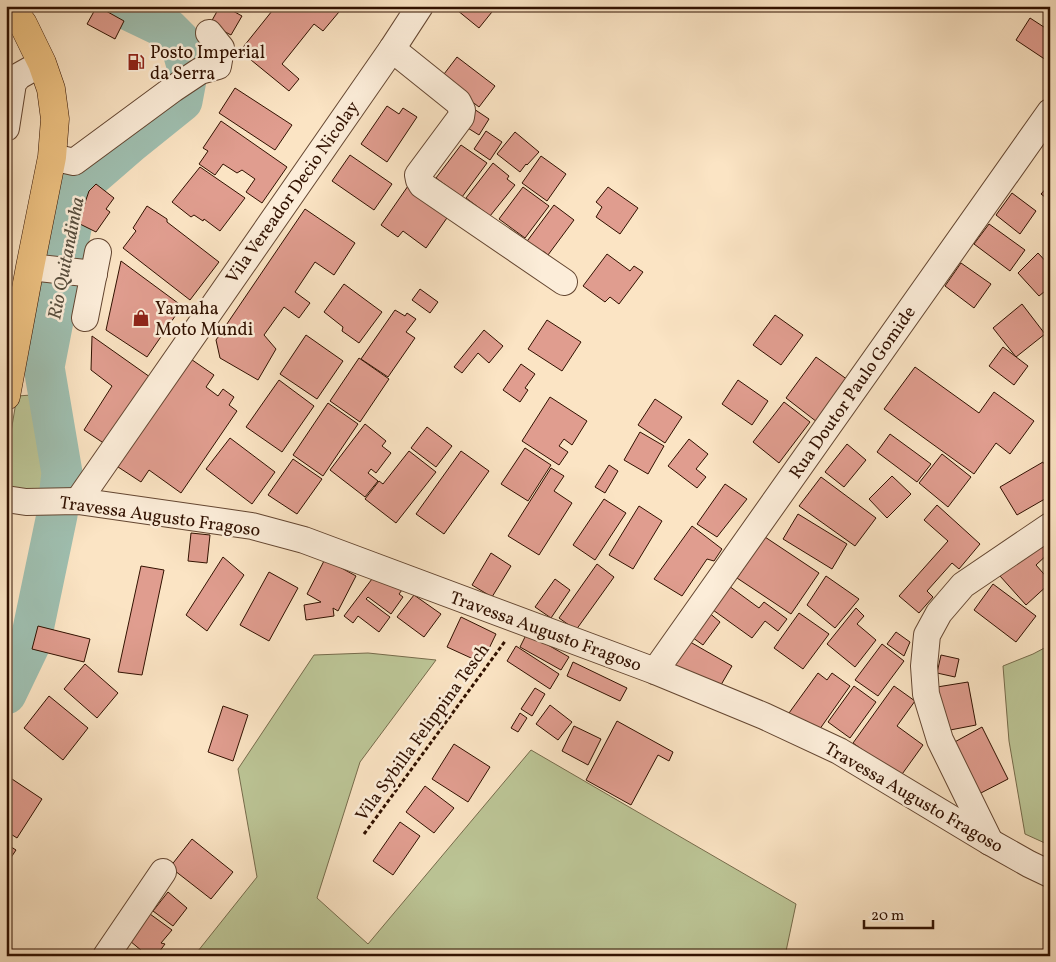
<svg xmlns="http://www.w3.org/2000/svg" width="1056" height="962" font-family="Vollkorn,serif">
<style>
.green{fill:#bcc596;stroke:#766b4b}
.lines{fill:none;stroke-linecap:round;stroke-linejoin:round}
.river{stroke:#9fbfb0;stroke-width:41}
.building{fill:#e09d8f;stroke:#311100}
.minor-casing{stroke:#644631;stroke-width:28}
.major-casing{stroke:#311100;stroke-width:29}
.path{stroke:#311100;stroke-width:3;stroke-dasharray:4 2.5;stroke-linecap:butt}
.minor{stroke:#fcedd9;stroke-width:26}
.major{stroke:#eec282;stroke-width:28}
.labels{text-anchor:middle;stroke-width:5;stroke-linejoin:round;paint-order:stroke}
.poi-label{font-size:18px;fill:#311100;stroke:#fcedd9;text-anchor:start}
.street-label{font-size:18px;fill:#311100;stroke:#fcedd9}
.water-label{font-size:19px;font-style:italic;fill:#584e3e;stroke:#fcedd9}
</style>
<rect width="100%" height="100%" fill="#fbe4c4"/>
<filter id="stains"><feTurbulence type="fractalNoise" baseFrequency=".004" numOctaves="4"/><feColorMatrix values="0 0 0 0 .2 0 0 0 0 .09 0 0 0 0 .02 0 0 0 .5 -.17"/></filter>
<radialGradient id="worn" r=".72"><stop offset=".6" stop-color="#630" stop-opacity="0"/><stop offset="1" stop-color="#630" stop-opacity=".3"/></radialGradient>
<g class="green">
<polygon points="32,395 46,466 44,490 6,490 6,462 17,396"/>
<polygon points="1050,645 1050,840 1047,844 1025,834 1009,741 1003,666 1033,654"/>
<polygon points="368,653 436,660 360,762 317,898 368,944 531,750 796,904 785,956 194,956 257,877 238,769 314,655"/>
</g>
<g class="lines">
<polyline class="river" points="6,694 30,644 57,515 62,473 44,367 79,187 131,142 182,101 188,69 180,41 168,29 120,6"/>
</g>
<g class="building">
<polygon points="97,6 124,21 115,39 87,24"/>
<polygon points="220,6 224,6 242,16 231,35 210,24"/>
<polygon points="276,6 344,6 323,31 314,24 282,64 299,79 289,91 240,51"/>
<polygon points="452,6 495,6 496,7 479,28"/>
<polygon points="1035,6 1050,6 1050,16"/>
<polygon points="1030,18 1050,31 1050,60 1049,62 1016,40"/>
<polygon points="457,57 495,86 479,107 441,78"/>
<polygon points="235,88 292,125 275,150 219,113"/>
<polygon points="387,106 399,114 403,108 417,117 387,162 361,144"/>
<polygon points="474,109 489,119 479,135 463,125"/>
<polygon points="221,121 287,167 262,203 246,192 255,179 242,170 237,173 223,164 215,175 199,164 208,151 203,148"/>
<polygon points="486,131 502,142 490,160 474,149"/>
<polygon points="515,132 539,152 527,165 526,164 520,172 497,154"/>
<polygon points="461,145 487,163 462,197 436,178"/>
<polygon points="350,155 392,184 374,210 332,181"/>
<polygon points="541,156 566,174 547,201 522,183"/>
<polygon points="493,163 509,176 507,179 515,185 490,216 466,198"/>
<polygon points="200,167 245,198 220,231 204,219 203,221 194,215 191,217 172,202"/>
<polygon points="96,184 114,198 106,209 110,212 96,232 78,223 89,191"/>
<polygon points="1050,184 1050,201 1041,194"/>
<polygon points="408,186 449,215 426,248 403,231 398,237 381,225"/>
<polygon points="523,187 549,206 525,238 499,219"/>
<polygon points="608,187 638,208 620,234 596,217 602,207 596,202"/>
<polygon points="1012,193 1036,211 1020,234 996,215"/>
<polygon points="554,205 574,220 548,255 543,251 537,259 522,248"/>
<polygon points="147,206 167,219 167,222 219,262 190,300 123,248 136,231 133,228"/>
<polygon points="305,209 355,243 334,275 315,262 295,292 310,303 299,318 284,307 264,335 276,349 258,380 220,358 216,340"/>
<polygon points="989,224 1025,250 1010,271 974,244"/>
<polygon points="1038,253 1050,266 1050,287 1039,296 1018,273"/>
<polygon points="607,254 630,271 634,266 643,272 619,304 610,297 605,302 583,286"/>
<polygon points="121,261 182,306 147,357 106,330"/>
<polygon points="961,263 991,284 974,308 945,286"/>
<polygon points="344,284 382,312 359,343 342,331 343,327 324,312"/>
<polygon points="420,289 438,302 430,313 412,300"/>
<polygon points="1022,304 1045,334 1016,357 993,328"/>
<polygon points="395,310 405,316 407,313 416,319 406,332 415,338 388,377 361,359"/>
<polygon points="775,315 803,335 781,365 753,345"/>
<polygon points="547,320 581,342 562,371 528,349"/>
<polygon points="484,330 503,346 489,363 478,353 462,373 454,367"/>
<polygon points="306,335 343,361 317,399 280,374"/>
<polygon points="92,336 150,377 105,444 84,430 112,386 91,370"/>
<polygon points="1003,347 1028,366 1014,385 989,366"/>
<polygon points="185,355 214,375 206,387 218,396 223,389 234,397 229,405 237,411 181,493 149,470 141,482 112,463"/>
<polygon points="816,357 848,380 817,422 786,398"/>
<polygon points="359,358 389,379 360,422 330,401"/>
<polygon points="521,364 535,374 525,388 528,390 520,402 503,390"/>
<polygon points="915,367 979,413 994,392 1034,421 1010,454 996,443 974,474 884,409"/>
<polygon points="279,380 314,406 282,452 246,427"/>
<polygon points="738,380 768,401 752,425 722,404"/>
<polygon points="550,397 587,421 572,445 564,439 559,446 568,452 559,465 522,441"/>
<polygon points="655,399 682,417 665,443 638,425"/>
<polygon points="784,402 810,422 779,463 753,442"/>
<polygon points="328,403 358,424 323,476 293,455"/>
<polygon points="365,424 386,441 382,446 391,453 376,473 371,469 368,473 378,481 365,497 330,470"/>
<polygon points="427,427 452,446 436,467 411,448"/>
<polygon points="640,432 664,446 648,474 624,460"/>
<polygon points="890,434 931,464 917,482 877,452"/>
<polygon points="230,438 275,472 252,504 206,469"/>
<polygon points="689,439 708,454 696,469 706,477 697,488 668,466"/>
<polygon points="847,444 866,460 844,487 825,472"/>
<polygon points="525,448 551,465 528,501 501,484"/>
<polygon points="409,451 436,472 396,523 365,499 379,481 383,484"/>
<polygon points="461,451 489,471 444,534 416,514"/>
<polygon points="942,454 971,477 948,507 919,483"/>
<polygon points="293,459 322,479 297,514 268,495"/>
<polygon points="1043,462 1050,474 1050,496 1017,515 1000,487"/>
<polygon points="609,465 618,471 605,493 595,487"/>
<polygon points="551,468 564,476 554,491 572,503 539,555 508,536"/>
<polygon points="892,476 911,494 887,518 869,499"/>
<polygon points="821,477 876,518 855,546 799,506"/>
<polygon points="725,484 747,499 717,537 697,524"/>
<polygon points="604,499 626,513 595,560 573,545"/>
<polygon points="937,505 980,544 959,569 952,563 927,591 933,597 919,613 899,596 948,541 924,520"/>
<polygon points="639,506 662,521 633,569 609,555"/>
<polygon points="798,514 847,544 832,569 783,539"/>
<polygon points="692,526 722,549 714,561 707,559 682,596 654,579"/>
<polygon points="1050,531 1050,552 1036,565 1050,581 1050,583 1026,605 1000,576"/>
<polygon points="191,533 210,535 207,563 188,561"/>
<polygon points="765,537 819,573 791,614 737,578"/>
<polygon points="491,553 511,566 492,597 472,585"/>
<polygon points="223,557 244,575 207,631 186,615"/>
<polygon points="325,559 356,576 338,611 333,608 334,616 306,620 304,605 321,602 307,594"/>
<polygon points="597,564 614,577 576,630 559,618"/>
<polygon points="141,566 164,570 142,675 118,672"/>
<polygon points="269,572 298,588 269,641 240,625"/>
<polygon points="375,575 402,590 399,594 403,597 391,614 368,597 366,599 390,617 379,632 358,616 353,623 344,616"/>
<polygon points="826,576 859,599 835,628 807,605"/>
<polygon points="555,579 570,590 551,618 535,607"/>
<polygon points="993,584 1036,616 1016,642 974,610"/>
<polygon points="729,586 759,608 764,602 787,619 778,631 765,621 752,638 713,610"/>
<polygon points="414,595 441,614 424,637 397,617"/>
<polygon points="856,608 864,616 857,624 876,640 855,667 827,644"/>
<polygon points="707,611 720,622 703,645 689,635"/>
<polygon points="799,613 829,634 803,669 774,648"/>
<polygon points="461,617 496,634 482,663 447,647"/>
<polygon points="38,626 90,639 84,662 32,649"/>
<polygon points="896,632 910,642 904,656 887,644"/>
<polygon points="527,633 569,657 561,670 520,647"/>
<polygon points="685,639 732,666 718,690 676,666 674,660"/>
<polygon points="882,644 904,661 878,696 855,680"/>
<polygon points="516,646 559,674 550,689 507,661"/>
<polygon points="941,655 959,659 955,677 937,673"/>
<polygon points="573,662 627,688 620,701 567,676"/>
<polygon points="85,664 118,693 97,718 64,689"/>
<polygon points="818,673 827,680 832,673 850,686 817,733 789,713"/>
<polygon points="968,682 976,725 945,731 937,687"/>
<polygon points="854,686 876,702 850,738 828,722"/>
<polygon points="894,686 915,701 897,726 923,745 900,777 853,743"/>
<polygon points="535,688 545,694 532,716 521,709"/>
<polygon points="49,696 88,728 63,760 24,728"/>
<polygon points="550,705 572,722 558,740 536,724"/>
<polygon points="223,706 248,715 233,761 208,752"/>
<polygon points="520,713 527,718 518,732 511,728"/>
<polygon points="617,721 673,752 669,761 658,755 631,805 586,780"/>
<polygon points="574,726 601,739 588,765 562,751"/>
<polygon points="982,727 1008,779 977,795 951,744"/>
<polygon points="454,744 490,767 468,802 432,779"/>
<polygon points="6,775 42,799 17,838 6,831"/>
<polygon points="425,786 454,808 434,833 406,812"/>
<polygon points="400,822 420,836 393,875 373,861"/>
<polygon points="6,839 10,842 8,845 16,850 6,865"/>
<polygon points="192,839 233,872 211,899 170,867"/>
<polygon points="168,892 187,908 173,926 153,911"/>
<polygon points="150,914 172,930 161,943 165,944 156,956 148,956 130,941"/>
</g>
<g class="lines">
<g class="minor-casing">
<g id="minor">
<polyline points="392,49 458,102 462,110 461,117 418,175 419,180 422,185 564,282"/>
<polyline points="6,128 13,83 19,76 42,63"/>
<polyline points="52,157 74,162 173,89 200,71 218,66 221,48 209,33"/>
<polyline points="30,267 94,274"/>
<polyline points="85,318 98,252"/>
<polyline points="6,499 26,502 78,501 252,526 304,540 655,671 764,716 839,751 990,842 1029,864 1050,874"/>
<polyline points="78,501 392,49 420,6"/>
<polyline points="655,671 1050,112"/>
<polyline points="990,842 940,740 926,694 924,666 927,635 939,613 963,585 1050,526"/>
<polyline points="106,956 163,872"/>
</g>
</g>
<g class="major-casing">
<polyline id="major" points="6,396 30,267 52,157 55,119 51,89 42,63 23,24 10,6"/>
</g>
<polyline class="path" points="364,834 506,640"/>
<use href="#minor" class="minor"/>
<use href="#major" class="major"/>
</g>
<defs>
<g id="fuel-bare" transform="scale(1.35)"><path d="M-5.5-6h7V0h2V4h1.3V-2.5L3-4.5l.8-.8L6-3V5H2.5V1h-1V6h-7ZM-4.2-4.7v3.2H.2V-4.7Z" fill="#8f2418" stroke="#fcedd9" stroke-width="2.5" paint-order="stroke"/></g>
<g id="shop-bare" transform="scale(1.35)"><path d="M-5-2.5h2.3a2.7 3.5 0 0 1 5.4 0H5L5.5 6h-11ZM-1.5-2.5h3a1.5 2.3 0 0 0-3 0Z" fill="#8f2418" stroke="#fcedd9" stroke-width="2.5" paint-order="stroke"/></g>
</defs>
<g fill-rule="evenodd">
<use href="#fuel-bare" x="136" y="62"/>
<use href="#shop-bare" x="141" y="318"/>
</g>
<g class="labels">
<g class="poi-label">
<text x="150" y="58">Posto Imperial<tspan x="150" dy="21">da Serra</tspan></text>
<text x="155" y="314">Yamaha<tspan x="155" dy="21">Moto Mundi</tspan></text>
</g>
<g class="street-label">
<text transform="translate(292 192) rotate(-55)" y="6">Vila Vereador Decio Nicolay</text>
<text transform="translate(852 392) rotate(-55)" y="6">Rua Doutor Paulo Gomide</text>
<text transform="translate(160 516) rotate(8)" y="6">Travessa Augusto Fragoso</text>
<text transform="translate(546 631) rotate(20)" y="6">Travessa Augusto Fragoso</text>
<text transform="translate(422 732) rotate(-54)" y="6">Vila Sybilla Felippina Tesch</text>
<text transform="translate(914 797) rotate(30)" y="6">Travessa Augusto Fragoso</text>
</g>
<g class="water-label">
<text transform="translate(65 258) rotate(-79)" y="7">Rio Quitandinha</text>
</g>
</g>
<rect width="1056" height="962" fill="none" stroke="#fbe4c4" stroke-width="25"/>
<rect x="8" y="8" width="1041" height="947" fill="none" stroke="#311100" stroke-width="2.5"/>
<rect x="12" y="12" width="1031" height="937" fill="none" stroke="#311100"/>
<path d="M864 920v8h69v-8" fill="none" stroke="#311100" stroke-width="2.5"/>
<text x="871" y="920" font-size="15" fill="#311100" stroke="#fcedd9" stroke-width="4" paint-order="stroke">20 m</text>
<rect width="100%" height="100%" filter="url(#stains)"/>
<rect width="100%" height="100%" fill="url(#worn)"/>
</svg>
